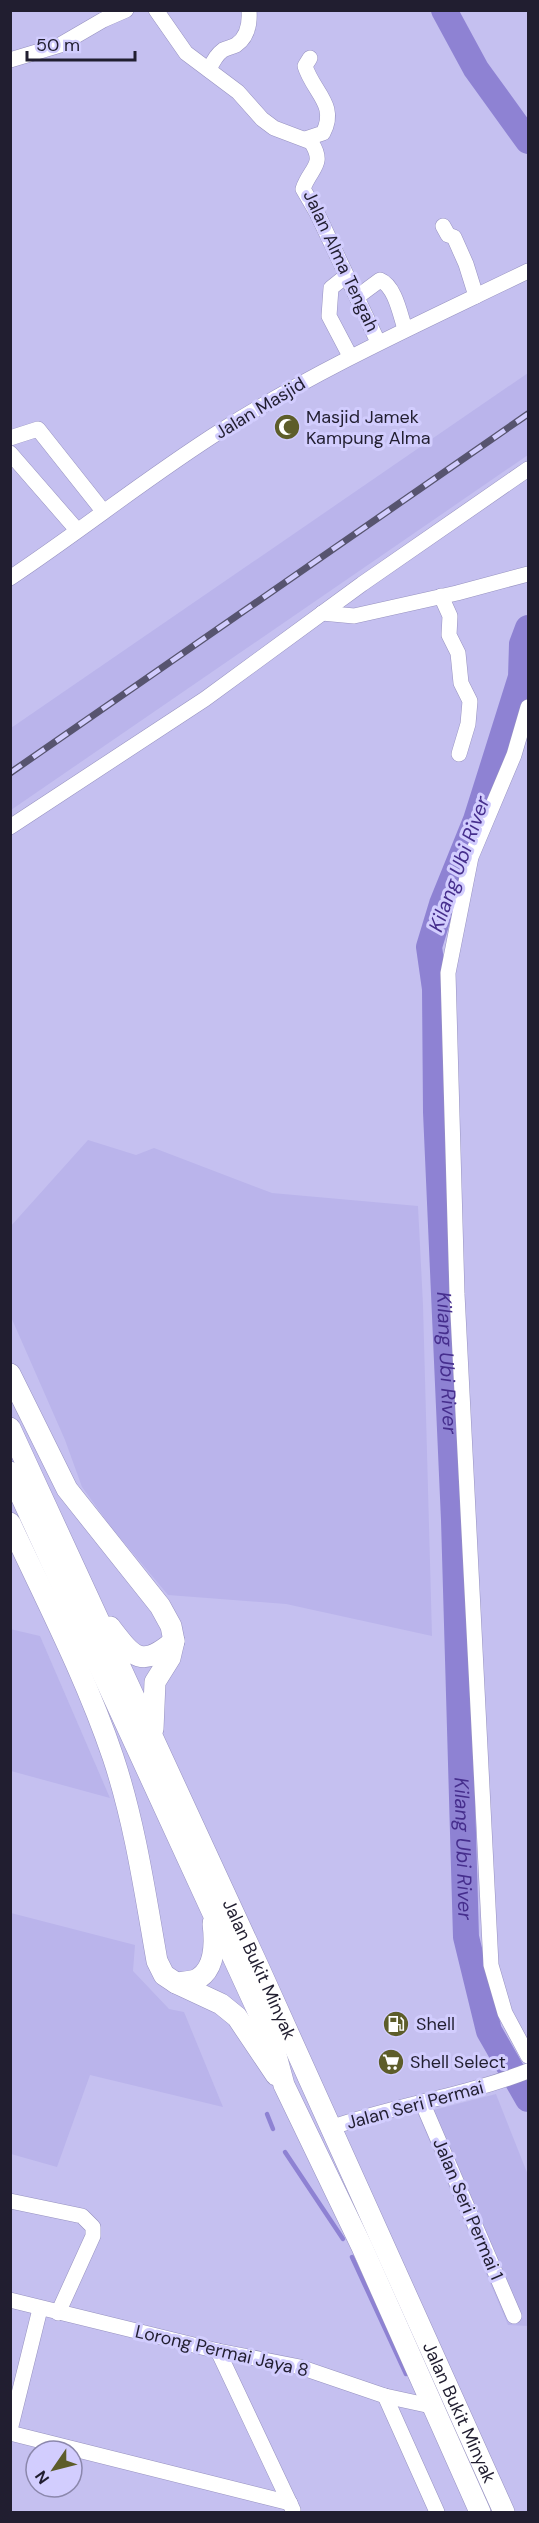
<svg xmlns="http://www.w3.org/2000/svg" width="539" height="2523" font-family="'DM Sans',sans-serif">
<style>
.built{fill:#bab4eb}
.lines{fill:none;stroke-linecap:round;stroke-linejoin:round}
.stream{stroke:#8e82d3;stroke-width:4.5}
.river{stroke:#8e82d3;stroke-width:26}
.minor-casing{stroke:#9792c0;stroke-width:16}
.secondary-casing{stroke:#9792c0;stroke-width:22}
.minor{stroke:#fff;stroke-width:15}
.secondary{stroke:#fff;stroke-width:21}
.rail-casing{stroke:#57546f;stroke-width:7}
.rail{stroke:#d2cdfe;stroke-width:4.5;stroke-dasharray:14;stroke-linecap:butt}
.labels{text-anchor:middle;stroke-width:6;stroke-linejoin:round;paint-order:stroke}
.street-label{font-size:18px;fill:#211e30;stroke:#d2cdfe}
.poi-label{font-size:18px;fill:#211e30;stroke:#d2cdfe;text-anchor:start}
.water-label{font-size:20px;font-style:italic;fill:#462e8d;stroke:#d2cdfe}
</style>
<rect width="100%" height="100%" fill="#c5c0f0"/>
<g class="built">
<polygon points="528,373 528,455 11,810 11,728"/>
<polygon points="88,1140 136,1155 154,1148 272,1193 418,1206 423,1305 432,1636 286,1604 168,1595 111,1527 82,1487 65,1440 11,1317 10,1227"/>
<polygon points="10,1629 40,1636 110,1798 11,1771"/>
<polygon points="11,1913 135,1945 133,1971 169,2009 184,2012 223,2107 90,2075 57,2167 11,2154"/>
<polygon points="496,2094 528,2175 528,2326 508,2325 418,2114"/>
</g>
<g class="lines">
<g class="stream">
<polyline points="267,2114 273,2129"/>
<polyline points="285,2152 343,2239"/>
<polyline points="352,2257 406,2374"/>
</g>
<g class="river">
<polyline points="444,10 476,69 528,141"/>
<path id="s1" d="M528,628L522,644L521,677L476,820L442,904L429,947L435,989L436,1112L454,1520L466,1937L489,2031L528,2099"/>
</g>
<g class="minor-casing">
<g id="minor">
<path d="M156,10L186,53L238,92L262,119L274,128L311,142C326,165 310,168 303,189L317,213L378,342"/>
<polyline points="10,60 60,45 103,20 126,10"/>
<path d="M209,70C212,63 216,55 223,50C227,48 232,47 236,45C248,37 250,23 249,10"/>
<path d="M305,139L323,133C338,105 313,92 305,66L310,58"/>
<polyline points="443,226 448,235 454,237 466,264 476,296"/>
<polyline points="346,276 331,288 329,316 350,356"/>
<path d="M357,297L380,280C395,286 400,314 405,329"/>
<polyline points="10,438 38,429 103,511"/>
<polyline points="10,453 77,530"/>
<path d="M10,578C82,530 149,476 222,430C320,368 425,321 528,271"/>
<polyline points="441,596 450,616 449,635 458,653 461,683 470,701 468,724 459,754"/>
<polyline points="322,613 354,616 457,593 528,574"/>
<polyline points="528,707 514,755 471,857 448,973 457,1294 491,1965 505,2013 528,2056"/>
<polyline points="10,827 205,699 362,584 528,469"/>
<polyline points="422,2102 514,2316"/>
<path d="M330,2128C395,2105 464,2096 528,2071"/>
<polyline points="10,2201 82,2216 93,2227 93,2236 58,2313"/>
<polyline points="10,2300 218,2351 300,2367 385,2396 431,2406"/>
<polyline points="218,2351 293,2510"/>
<polyline points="385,2396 437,2512"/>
<polyline points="10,2430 40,2309"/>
<polyline points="10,2433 290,2503"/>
</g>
</g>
<g class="secondary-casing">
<g id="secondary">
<polyline points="10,1374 67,1489 160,1606 171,1626 174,1641 170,1658 155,1682 153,1729"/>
<path id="s2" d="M10,1428L259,1968L504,2512"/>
<polyline points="10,1472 273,2044 284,2085 362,2247 480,2512"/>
<path d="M10,1523C46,1600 86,1677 113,1757C135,1823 145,1893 157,1961L164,1975L176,1983L221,2004L237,2017L276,2075"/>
<path d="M110,1627C133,1657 141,1669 174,1641"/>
<path d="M176,1983C182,1982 194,1982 199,1978C216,1967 215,1940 213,1923"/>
</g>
</g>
<use href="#minor" class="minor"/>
<use href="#secondary" class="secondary"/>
<g class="rail-casing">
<polyline id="rail" points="10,773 528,414"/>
</g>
<use href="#rail" class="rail"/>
</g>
<defs>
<g id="mosque-disc" transform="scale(1.35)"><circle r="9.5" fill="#5d5d2a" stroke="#d2cdfe"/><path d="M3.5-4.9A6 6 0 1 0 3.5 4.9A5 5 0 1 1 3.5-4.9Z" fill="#fff"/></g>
<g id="fuel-disc" transform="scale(1.35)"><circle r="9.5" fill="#5d5d2a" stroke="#d2cdfe"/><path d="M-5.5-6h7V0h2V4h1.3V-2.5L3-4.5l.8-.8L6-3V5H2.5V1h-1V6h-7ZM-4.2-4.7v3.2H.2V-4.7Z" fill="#fff"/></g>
<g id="supermarket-disc" transform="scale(1.35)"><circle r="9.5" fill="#5d5d2a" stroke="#d2cdfe"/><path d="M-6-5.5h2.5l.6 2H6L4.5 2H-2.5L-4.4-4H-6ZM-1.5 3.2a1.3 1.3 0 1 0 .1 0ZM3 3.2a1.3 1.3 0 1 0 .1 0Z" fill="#fff"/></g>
</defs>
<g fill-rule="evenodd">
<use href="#mosque-disc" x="287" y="427"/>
<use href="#fuel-disc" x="396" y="2024"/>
<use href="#supermarket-disc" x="391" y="2062"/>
</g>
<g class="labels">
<g class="street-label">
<text transform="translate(341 261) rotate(65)" y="6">Jalan Alma Tengah</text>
<text transform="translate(260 408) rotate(-31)" y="6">Jalan Masjid</text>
<text dy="6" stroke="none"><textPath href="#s2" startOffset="596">Jalan Bukit Minyak</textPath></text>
<text transform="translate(415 2105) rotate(-15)" y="6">Jalan Seri Permai</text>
<text transform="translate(468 2209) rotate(67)" y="6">Jalan Seri Permai 1</text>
<text transform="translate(222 2351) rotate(13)" y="6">Lorong Permai Jaya 8</text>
<text dy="6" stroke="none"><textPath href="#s2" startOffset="1082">Jalan Bukit Minyak</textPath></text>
</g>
<g class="poi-label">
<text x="306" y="423">Masjid Jamek<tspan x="306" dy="21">Kampung Alma</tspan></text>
<text x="416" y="2030">Shell</text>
<text x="410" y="2068">Shell Select</text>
</g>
<g class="water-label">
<text transform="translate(459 864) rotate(-70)" y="7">Kilang Ubi River</text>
<text dy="7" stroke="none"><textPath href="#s1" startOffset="752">Kilang Ubi River</textPath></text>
<text dy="7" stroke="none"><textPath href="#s1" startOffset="1238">Kilang Ubi River</textPath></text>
</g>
</g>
<rect width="539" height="2523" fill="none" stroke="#211e30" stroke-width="24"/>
<g transform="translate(54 2469) rotate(235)"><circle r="28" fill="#d2cdfe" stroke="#8b87ac" stroke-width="1.5"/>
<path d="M0-4.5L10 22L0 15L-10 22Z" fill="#5d5d2a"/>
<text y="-9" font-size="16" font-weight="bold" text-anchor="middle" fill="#211e30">N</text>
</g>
<path d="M27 51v9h108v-9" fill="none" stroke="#211e30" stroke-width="3"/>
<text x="36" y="51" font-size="18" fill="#211e30" stroke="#d2cdfe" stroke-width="4.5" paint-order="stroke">50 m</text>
</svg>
